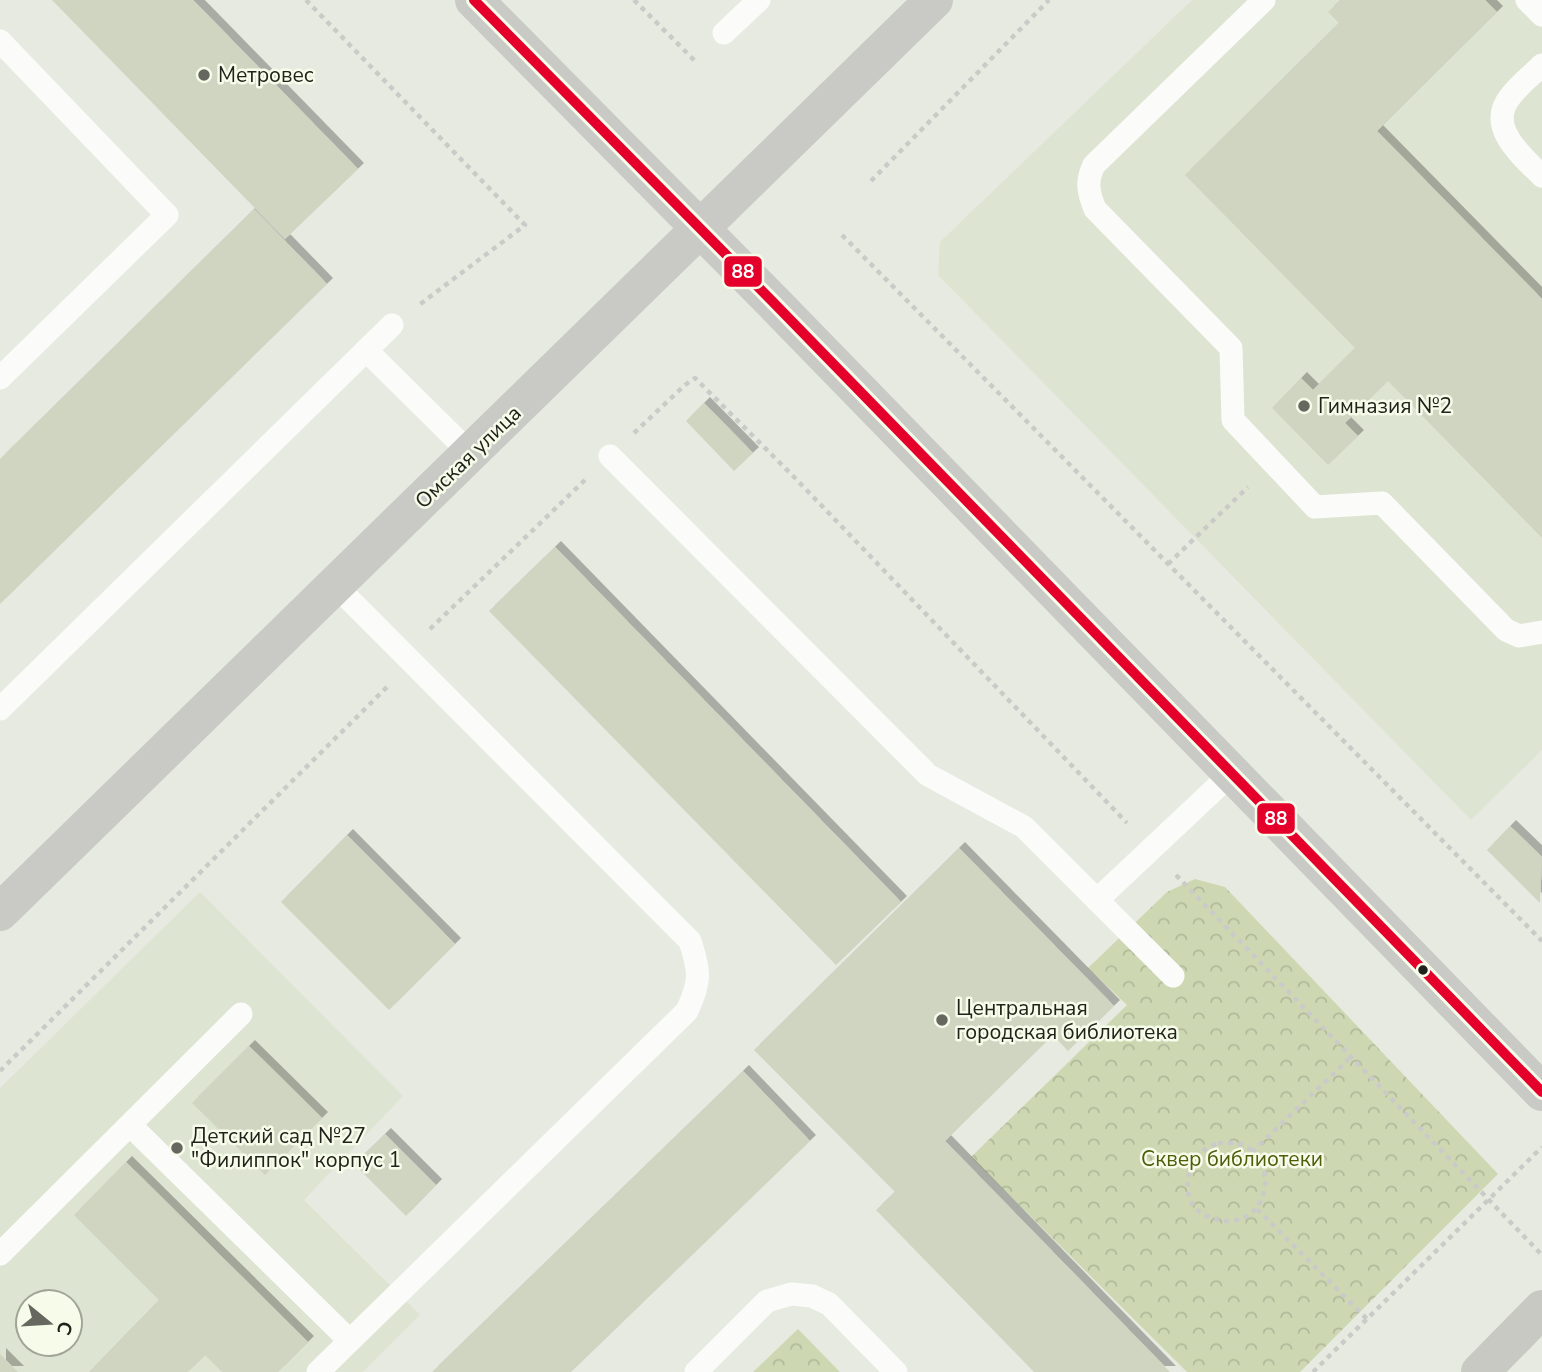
<svg xmlns="http://www.w3.org/2000/svg" width="1542" height="1372" font-family="'Nunito Sans',sans-serif">
<style>
.built{fill:#dee4d2;fill-rule:evenodd}
.park{fill:url(#park-crowns)}
.building{fill:#cfd5c1;filter:url(#shadow)}
.lines{fill:none;stroke-linecap:round;stroke-linejoin:round}
.path{stroke:#cacbc8;stroke-width:4.5;stroke-dasharray:5 5;stroke-linecap:butt}
.lane{stroke:#fbfcfa;stroke-width:23}
.secondary{stroke:#c9cac5;stroke-width:38}
.primary{stroke:#c7c9c2;stroke-width:38}
.bus-1-casing{stroke:#f6fce9;stroke-width:16}
.bus-1{stroke:#e4002b;stroke-width:10}
.poi-dot{fill:#666860;stroke:#f6fce9;stroke-width:2.5}
.bus-dot{fill:#20221b;stroke:#f6fce9;stroke-width:2.5}
.labels{text-anchor:middle;stroke-width:5;stroke-linejoin:round;paint-order:stroke}
.poi-label{font-size:21px;fill:#20221b;stroke:#f6fce9;text-anchor:start}
.street-label{font-size:21px;fill:#20221b;stroke:#f6fce9}
.park-label{font-size:21px;fill:#4c5e0a;stroke:#f6fce9}
.line-badge{stroke:#f6fce9;stroke-width:2.5}
.badge-label{font-size:19px;text-anchor:middle;font-weight:bold;fill:#fff}
</style>
<defs>
<pattern id="park-crowns" width="20" height="18" patternUnits="userSpaceOnUse" patternTransform="scale(1.75)"><rect width="20" height="18" fill="#cdd8b3"/><path d="M2 6a3 3 0 1 1 6 0M12 15a3 3 0 1 1 6 0" fill="none" stroke="#b0b999"/></pattern>
<filter id="shadow"><feDropShadow dx="6" dy="-6" stdDeviation="0" flood-color="#0004"/></filter>
</defs>
<rect width="100%" height="100%" fill="#e7eae0"/>
<g class="built">
<polygon points="1192,0 1542,0 1542,750 1471,820 938,275 940,242"/>
<path d="M200,892L403,1096L304,1200L420,1315L363,1372H0V1088ZM28,1302H70V1344H28Z"/>
</g>
<g class="park">
<polygon points="1195,879 1225,887 1498,1174 1300,1372 1187,1372 971,1157 1127,1005 1088,968 1167,892"/>
<polygon points="798,1329 840,1372 753,1372"/>
</g>
<g class="building">
<polygon points="52,0 193,0 358,169 285,239"/>
<polygon points="1341,0 1485,0 1497,12 1377,131 1542,299 1542,538 1388,381 1345,423 1358,436 1328,465 1272,408 1301,378 1313,390 1355,348 1185,175 1339,23 1328,12"/>
<polygon points="254,209 327,284 0,604 0,459"/>
<polygon points="704,403 753,453 734,471 686,421"/>
<polygon points="555,547 901,902 836,965 489,611"/>
<polygon points="1510,826 1542,857 1540,903 1487,850"/>
<polygon points="347,835 455,944 389,1010 281,902"/>
<polygon points="959,848 1114,1006 1068,1051 1053,1035 945,1141 1170,1372 1034,1372 876,1210 895,1192 754,1050"/>
<polygon points="249,1046 322,1118 265,1175 192,1103"/>
<polygon points="743,1071 810,1141 571,1372 432,1372"/>
<polygon points="385,1134 436,1185 406,1216 354,1164"/>
<polygon points="126,1162 308,1342 278,1372 222,1372 205,1355 188,1372 89,1372 159,1300 74,1215"/>
<polygon points="0,1354 18,1372 0,1372"/>
</g>
<g class="lines">
<g class="path">
<polyline points="306,0 525,225 419,305"/>
<polyline points="634,0 695,61"/>
<polyline points="871,181 1049,0"/>
<polyline points="842,235 1542,941"/>
<polyline points="634,433 685,385 695,378 795,478 1127,823"/>
<polyline points="1168,564 1248,487"/>
<polyline points="430,629 585,480"/>
<polyline points="1176,875 1542,1255"/>
<polyline points="0,1071 387,687"/>
<path d="M1218,1143C1225,1143 1234,1142 1240,1144C1280,1158 1271,1224 1224,1221C1215,1220 1202,1215 1195,1208C1182,1193 1187,1161 1204,1150C1208,1147 1214,1145 1218,1143Z"/>
<polyline points="1252,1152 1351,1057"/>
<polyline points="1257,1209 1367,1319"/>
<polyline points="1313,1372 1542,1147"/>
</g>
<g class="lane">
<path d="M1264,0L1094,165C1086,181 1088,192 1095,209L1231,348L1233,420L1315,507L1382,503L1506,630L1519,636L1542,632"/>
<polyline points="1527,0 1542,15"/>
<polyline points="724,33 759,0"/>
<polyline points="0,41 167,215 0,378"/>
<path d="M1542,65C1532,75 1519,85 1510,97C1486,127 1522,156 1542,176"/>
<polyline points="367,351 471,454"/>
<polyline points="610,456 928,775 1024,827 1173,976"/>
<polyline points="0,709 392,325"/>
<polyline points="1097,900 1232,773"/>
<polyline points="130,1125 349,1340"/>
<polyline points="0,1254 241,1014"/>
<path d="M318,1372L687,1011C701,981 700,972 690,941L336,586"/>
<polyline points="696,1372 767,1301 791,1294 812,1296 829,1304 896,1372"/>
</g>
<g class="secondary">
<polyline points="474,0 773,302 1542,1092"/>
<polyline points="0,912 934,0"/>
</g>
<polyline class="primary" points="1480,1372 1542,1309"/>
<g class="bus-1-casing">
<polyline id="bus-1" points="474,0 773,302 1542,1092"/>
</g>
<use href="#bus-1" class="bus-1"/>
</g>
<g class="poi-dot">
<circle cx="204" cy="75" r="7"/>
<circle cx="1304" cy="406" r="7"/>
<circle cx="942" cy="1020" r="7"/>
<circle cx="177" cy="1148" r="7"/>
</g>
<circle class="bus-dot" cx="1423" cy="970" r="6"/>
<g class="labels">
<g class="poi-label">
<text x="218" y="82">Метровес</text>
<text x="1318" y="413">Гимназия №2</text>
<text x="956" y="1015">Центральная<tspan x="956" dy="24">городская библиотека</tspan></text>
<text x="191" y="1143">Детский сад №27<tspan x="191" dy="24">"Филиппок" корпус 1</tspan></text>
</g>
<g class="street-label">
<text transform="translate(468 457) rotate(-44)" y="7">Омская улица</text>
</g>
<g class="park-label">
<text x="1232" y="1166">Сквер библиотеки</text>
</g>
</g>
<g class="line-badge">
<rect x="723" y="255" width="40" height="33" rx="7" fill="#e4002b"/>
<rect x="1256" y="802" width="40" height="33" rx="7" fill="#e4002b"/>
</g>
<g class="badge-label">
<text x="743" y="278">88</text>
<text x="1276" y="825">88</text>
</g>
<g transform="translate(49 1323) rotate(108)"><circle r="33" fill="#f6fce9" stroke="#a0a597" stroke-width="2"/>
<path d="M0-5L12 26L0 18L-12 26Z" fill="#666860"/>
<text y="-10" font-size="19" font-weight="bold" text-anchor="middle" fill="#20221b">С</text>
</g>
</svg>
